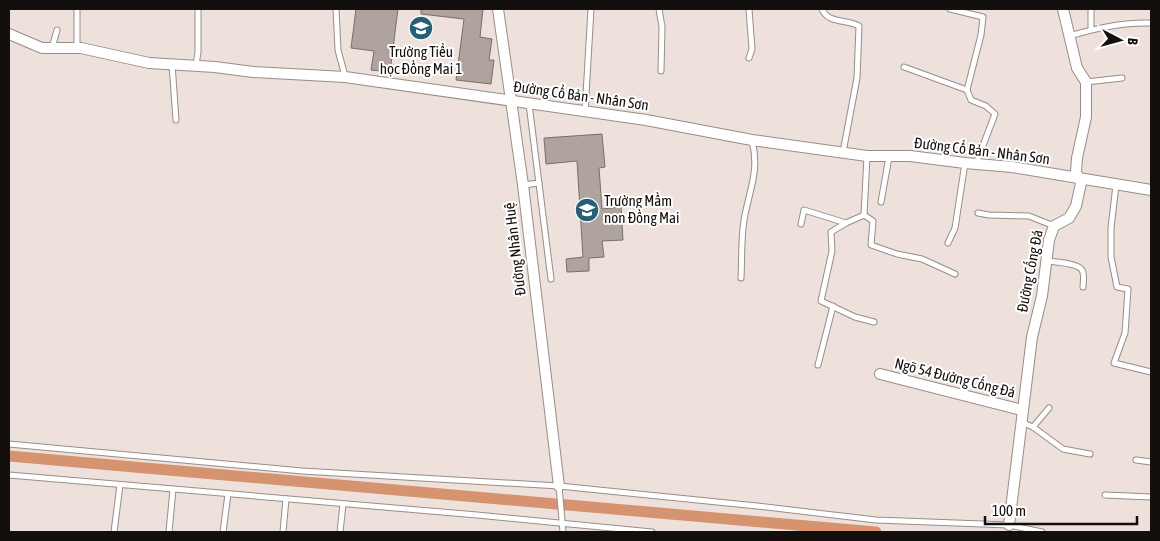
<svg xmlns="http://www.w3.org/2000/svg" width="1160" height="541" font-family="'Asap Condensed',sans-serif">
<style>
.lines{fill:none;stroke-linecap:round;stroke-linejoin:round}
.canal{stroke:#d5936f;stroke-width:11}
.building{fill:#aea39d;stroke:#796e69}
.lane-casing{stroke:#988d88;stroke-width:7}
.street-casing{stroke:#988d88;stroke-width:12}
.lane{stroke:#fff;stroke-width:5}
.street{stroke:#fff;stroke-width:10}
.labels{text-anchor:middle;stroke-width:4;stroke-linejoin:round;paint-order:stroke}
.poi-label{font-size:15px;fill:#130f0d;stroke:#fff}
.street-label{font-size:15px;fill:#130f0d;stroke:#fff}
</style>
<rect width="100%" height="100%" fill="#eee1db"/>
<g class="lines">
<polyline class="canal" points="9,456 876,532"/>
</g>
<g class="building">
<polygon points="356,9 398,9 390,72 371,70 374,51 351,48"/>
<polygon points="421,9 483,9 480,37 492,39 489,60 494,60 491,84 456,80 464,19 421,14"/>
<polygon points="602,134 605,167 599,168 602,209 621,207 623,240 602,241 604,257 589,258 589,271 567,272 566,259 583,257 577,161 546,164 544,138"/>
</g>
<g class="lines">
<g class="lane-casing">
<g id="lane">
<polyline points="336,9 338,50 345,76"/>
<polyline points="659,9 662,27 661,71"/>
<polyline points="749,9 752,49 749,58"/>
<path d="M822,9C828,24 847,19 859,26L857,78L843,152"/>
<polyline points="950,9 983,17 981,35 967,90"/>
<polyline points="1091,9 1091,29"/>
<path d="M1069,36C1096,28 1123,22 1151,23"/>
<polyline points="52,48 57,30"/>
<polyline points="77,48 77,9"/>
<polyline points="172,64 176,120"/>
<polyline points="196,65 198,52 198,9"/>
<polyline points="904,67 967,90 971,100 986,106 995,114 976,164"/>
<polyline points="1086,82 1122,78"/>
<polyline points="529,104 551,279"/>
<polyline points="585,112 591,9"/>
<polyline points="523,185 539,183"/>
<polyline points="1116,185 1111,228 1111,257 1117,287 1128,289 1125,333 1114,363 1151,372"/>
<polyline points="881,202 889,157"/>
<polyline points="978,213 989,215 1029,216 1054,226"/>
<polyline points="864,215 846,223 831,232 832,251 821,301 855,317 874,322"/>
<polyline points="864,215 873,221 871,245 897,254 922,259 955,274"/>
<polyline points="864,215 867,156"/>
<polyline points="801,224 804,210 846,223"/>
<polyline points="948,243 955,228 965,163"/>
<path d="M1047,261C1055,262 1078,263 1082,270C1085,275 1083,282 1083,287"/>
<path d="M741,278C742,259 741,239 744,220C749,191 760,170 752,141"/>
<polyline points="818,365 833,306"/>
<polyline points="1021,422 1033,427 1063,449 1090,454"/>
<polyline points="1033,427 1049,408"/>
<polyline points="9,444 302,471 559,486 757,506 876,520 1009,525 1042,532"/>
<polyline points="1136,460 1151,462"/>
<polyline points="9,475 477,515 652,532"/>
<polyline points="559,486 563,532"/>
<polyline points="1105,495 1151,497"/>
<polyline points="114,532 120,485"/>
<polyline points="169,532 173,489"/>
<polyline points="223,532 228,494"/>
<polyline points="283,532 286,499"/>
<polyline points="340,532 343,504"/>
</g>
</g>
<g class="street-casing">
<g id="street">
<polyline points="498,9 523,185 559,486"/>
<polyline points="9,34 42,48 81,48 149,63 215,67 253,72 345,77 646,120 752,140 867,156 910,156 965,163 1012,167 1151,190"/>
<polyline points="880,374 1022,410"/>
<polyline points="1009,525 1032,337 1042,296 1049,240 1054,226 1069,218 1076,206 1081,183 1076,172 1077,158 1086,117 1086,82 1077,68 1063,9"/>
</g>
</g>
<use href="#lane" class="lane"/>
<use href="#street" class="street"/>
</g>
<defs>
<g id="school-disc" transform="scale(1.25)"><circle r="9.5" fill="#256078" stroke="#fff"/><path d="M0-5L7-2L0 1L-7-2ZM-4 1L0 2.5L4 1V4Q0 6-4 4Z" fill="#fff"/></g>
</defs>
<g fill-rule="evenodd">
<use href="#school-disc" x="421" y="28"/>
<use href="#school-disc" x="587" y="210"/>
</g>
<g class="labels">
<g class="poi-label">
<text x="421" y="57">Trường Tiểu<tspan x="421" dy="17">học Đồng Mai 1</tspan></text>
<text x="604" y="206" text-anchor="start">Trường Mầm<tspan x="604" dy="17">non Đồng Mai</tspan></text>
</g>
<g class="street-label">
<text transform="translate(581 96) rotate(8)" y="5">Đường Cổ Bản - Nhân Sơn</text>
<text transform="translate(982 151) rotate(7)" y="5">Đường Cổ Bản - Nhân Sơn</text>
<text transform="translate(515 249) rotate(-97)" y="5">Đường Nhân Huệ</text>
<text transform="translate(1030 271) rotate(-79)" y="5">Đường Cống Đá</text>
<text transform="translate(955 378) rotate(14)" y="5">Ngõ 54 Đường Cống Đá</text>
</g>
</g>
<rect width="1160" height="541" fill="none" stroke="#130f0d" stroke-width="20"/>
<g transform="translate(1120 40) rotate(96)" stroke="#ffffff" stroke-width="4" paint-order="stroke">
<path d="M0-4L9 19L0 12L-9 19Z" fill="#130f0d"/>
<text y="-8" font-size="14" font-weight="bold" text-anchor="middle" fill="#130f0d">B</text>
</g>
<path d="M985 516v8h152v-8" fill="none" stroke="#130f0d" stroke-width="2.5"/>
<text x="992" y="516" font-size="15" fill="#130f0d" stroke="#ffffff" stroke-width="4" paint-order="stroke">100 m</text>
</svg>
